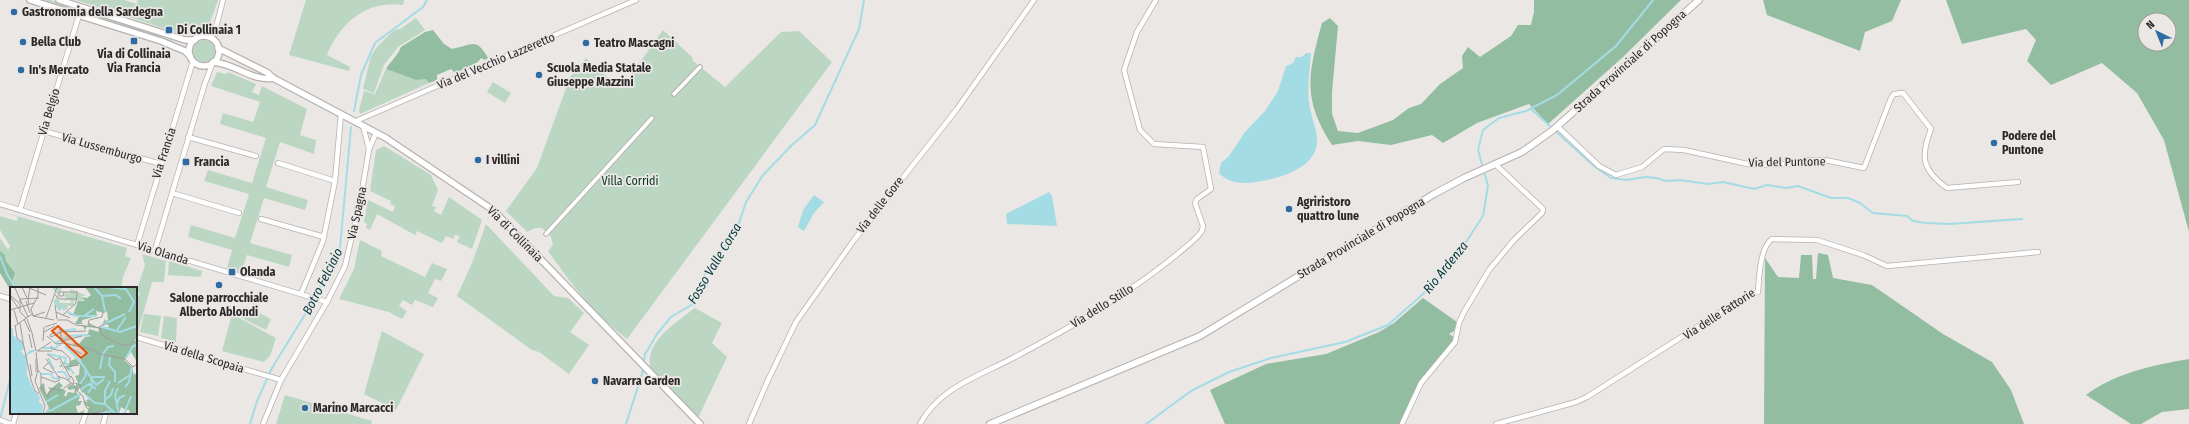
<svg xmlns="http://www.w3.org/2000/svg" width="2189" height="424" font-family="'Fira Sans Condensed',sans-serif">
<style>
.green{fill:#bbd7c4}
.forest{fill:#93bda1;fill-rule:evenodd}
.water{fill:#a3dce4}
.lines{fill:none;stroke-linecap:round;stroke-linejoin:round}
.stream{stroke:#a3dce4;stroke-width:2}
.pedestrian-casing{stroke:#b5b1af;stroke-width:5.5}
.minor-casing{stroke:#b5b1af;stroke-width:6}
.tertiary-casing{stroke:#b5b1af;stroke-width:8}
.secondary-casing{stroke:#b5b1af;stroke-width:8}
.pedestrian{stroke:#fff;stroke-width:3.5}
.minor{stroke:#fff;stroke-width:4.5}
.tertiary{stroke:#fff;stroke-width:5.5}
.secondary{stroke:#fff;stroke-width:6}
.poi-dot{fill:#2d6ba2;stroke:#ebe7e5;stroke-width:1.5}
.labels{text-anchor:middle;stroke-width:3.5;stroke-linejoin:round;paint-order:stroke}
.poi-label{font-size:12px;font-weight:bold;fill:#2a2828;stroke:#ebe7e5;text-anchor:start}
.street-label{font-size:12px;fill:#2a2828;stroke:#ebe7e5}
.park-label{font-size:12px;fill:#03391e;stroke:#ebe7e5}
.water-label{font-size:13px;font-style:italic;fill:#00373d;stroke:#ebe7e5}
.inset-river{fill:none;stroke:#a3dce4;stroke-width:2}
.inset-road{fill:none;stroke:#9e9b99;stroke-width:1}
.view{fill:#de570d;fill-opacity:0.15;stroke:#de570d;stroke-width:2}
.inset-edge{fill:none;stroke:#2a2828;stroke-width:2}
</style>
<rect width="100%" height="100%" fill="#ebe7e5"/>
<g class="green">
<polygon points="44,0 50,0 161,36 160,38"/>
<polygon points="76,0 124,0 137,4 138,0 218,0 208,28 196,33 182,34"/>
<path d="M306,0H404L403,5C366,0 340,23 327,55L350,67L349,71L289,55Z"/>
<polygon points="416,18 425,30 398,47 384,65 374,93 363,89 371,56 377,47 394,30 400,29"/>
<path d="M663,30L693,58L692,60L725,87L781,32L799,31L832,62L627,339C595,315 571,284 548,251L553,245L551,237L542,228H535L527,232L506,211L537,168L570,77L586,58L621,89Z"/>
<circle cx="204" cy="51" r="11"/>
<polygon points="386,69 416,80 426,78 429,83 360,114 359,110 364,91 375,94"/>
<polygon points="217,72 226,74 228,72 256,84 252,92 259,95 262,86 307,109 300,135 316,140 314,154 280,142 266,187 308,200 305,210 264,198 250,243 292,255 289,267 247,255 241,273 227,268 232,250 188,237 191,225 235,238 249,194 204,181 208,170 252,183 266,138 220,124 223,113 253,122 260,102 211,86"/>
<polygon points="493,82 511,93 505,103 487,92"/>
<polygon points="384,146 431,175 438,190 432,206 436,207 434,211 441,215 449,197 482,220 472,249 457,242 460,236 455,235 453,239 446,236 442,243 417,231 415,235 377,214 370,230 366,228 367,224 364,222 368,200 393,212 395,206 390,204 391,201 370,191 376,150"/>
<path d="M0,211L127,248L125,256L131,258L123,277L121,288H15L12,282C16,275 11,266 6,261V257L0,251V238L8,250L10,246L0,230V216L17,221L18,217Z"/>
<polygon points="486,224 554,296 568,298 584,313 570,332 589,345 569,374 539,352 532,350 457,296 472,263"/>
<polygon points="360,240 382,251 381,256 425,277 432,263 447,269 441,281 435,279 428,293 438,298 433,307 415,300 412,305 403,300 399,306 407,311 402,319 389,312 339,299 354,269"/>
<polygon points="142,254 166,261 164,282 152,282 138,332 136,331 136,295 140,295 137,289 145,265"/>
<polygon points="169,261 202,271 201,277 168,275"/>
<polygon points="247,307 271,319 266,330 242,318"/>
<path d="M695,308L722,323L712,343L727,357L698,418C689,410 656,380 652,372C640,344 677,322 695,308Z"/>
<polygon points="144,314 161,316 158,336 140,332"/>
<polygon points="232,314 276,338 270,356 264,362 222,351"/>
<polygon points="164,316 177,318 176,342 161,338"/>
<polygon points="382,331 424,354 396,410 364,394"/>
<polygon points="285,395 372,421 371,424 276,424"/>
</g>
<g class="forest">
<path d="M1534,0H1681L1623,57L1548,124L1529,104L1477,123L1443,143L1432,135L1391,145L1358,141L1332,145C1302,99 1308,74 1322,23L1330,18L1338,26L1332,92V114L1338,131L1358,133L1393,120L1409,108L1421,104L1440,84L1463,68L1462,56L1468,47L1480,57L1511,36L1518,25H1531L1534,12Z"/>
<polygon points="1763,0 1901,0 1892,21 1865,32 1860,51 1767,15"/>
<path d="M1946,0H2189V232L2164,140L2137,93L2102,63L2051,85L2027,61L2036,40L2026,29L1962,44ZM2145,20H2169V44H2145Z"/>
<path d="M433,30L444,44L452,49C473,45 476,37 488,58L485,60L481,58L478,62L455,73L451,69L437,75V80L429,83L426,79L416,80L386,69C391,61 398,55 401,47L425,32Z"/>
<polygon points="0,251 5,255 6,261 15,273 12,282 15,288 11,288 11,291 0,273"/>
<polygon points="1818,253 1828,255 1833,278 1872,285 1943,334 1992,362 2011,390 2024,424 1764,424 1765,258 1778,277 1799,278 1801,255 1812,255 1813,279 1816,279"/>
<polygon points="1423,298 1457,322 1454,331 1449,334 1455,338 1420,381 1400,424 1225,424 1210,390 1266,364 1326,354 1379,332 1394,323"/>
<path d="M2189,359V409L2162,412L2141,424H2131L2086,395C2115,373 2154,365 2189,359Z"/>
</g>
<g class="water">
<path d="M1306,53H1311C1310,70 1306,91 1310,108C1312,120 1317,129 1317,141C1317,167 1283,177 1262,181C1247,184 1230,185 1219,173L1221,163L1229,156L1245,132L1265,111L1278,91L1286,66L1293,63L1296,57H1302Z"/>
<polygon points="1049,192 1052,196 1057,226 1007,224 1006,214"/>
<polygon points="814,195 824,202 814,213 804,231 798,227 803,210"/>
</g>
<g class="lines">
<g class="stream">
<polyline points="1531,109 1594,166 1611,178 1627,180 1645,177 1656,178 1666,181 1680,180 1708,184 1723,182 1754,189 1767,185 1786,188 1798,186 1831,198 1848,198 1860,203 1873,213 1907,216 1913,221 1926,223 1949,224 2022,219"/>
<polyline points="354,111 361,75 375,43 423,7 427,0"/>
<polyline points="0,256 7,274 15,288"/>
<polyline points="0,419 11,376"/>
<polyline points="250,424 257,401 272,368 309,308 340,248 351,127"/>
<polyline points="626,424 642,374 645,354 657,334 671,317 693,304 706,272 737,229 746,202 763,175 792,145 815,125 859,29 864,0"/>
<polyline points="1146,424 1191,391 1229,372 1271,358 1345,342 1388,325 1423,294 1455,259 1483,216 1488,186 1478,150 1483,130 1499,118 1526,111 1557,95 1616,46 1653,0"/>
</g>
<g class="pedestrian-casing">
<g id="pedestrian">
<polyline points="674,94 700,67"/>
<polyline points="546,234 652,118"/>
</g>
</g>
<g class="minor-casing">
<g id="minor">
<polyline points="210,37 215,31 223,0"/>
<polyline points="356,121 636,0"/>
<polyline points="363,126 369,149"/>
<path d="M1557,126L1599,166L1616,175L1642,167L1664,149L1684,150L1752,165L1790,164L1809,160H1825L1864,168L1891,98L1894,94L1903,93L1931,129C1920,157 1922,170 1947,188L2018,182"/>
<polyline points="44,131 161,164"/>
<polyline points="188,137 256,156"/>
<polyline points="278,163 335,181"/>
<polyline points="172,193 239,213"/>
<polyline points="0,204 327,302"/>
<polyline points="20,210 79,15"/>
<polyline points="261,219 324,237"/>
<polyline points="137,245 193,61"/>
<polyline points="155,250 205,83 213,62"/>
<polyline points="301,294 323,241 335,181 341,114"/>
<polyline points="0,296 11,299"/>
<polyline points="136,337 281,380"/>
<polyline points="0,420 11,424"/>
<polyline points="13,424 16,413"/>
<polyline points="82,424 86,413"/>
<polyline points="103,424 106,413"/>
<polyline points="263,424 281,380 327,302 345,266 361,197 369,149 376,133"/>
<polyline points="749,424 768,380 796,322 854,240 957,109 1034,0"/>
<path d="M920,424C939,388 979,376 1013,358C1068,329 1126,296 1175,256C1184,248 1195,241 1202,231L1203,226L1195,203L1197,199L1211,189L1203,147L1154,144L1140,130L1124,70L1137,32L1156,0"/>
<polyline points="1402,424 1421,383 1455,342 1459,323 1464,312 1489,270 1514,240 1542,213 1543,209 1495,164"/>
<path d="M1496,424L1576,402L1587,397L1746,296L1758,292C1759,278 1760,247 1772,239L1817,240L1863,255L1887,266L2038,252"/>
</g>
</g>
<g class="tertiary-casing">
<g id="tertiary">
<polyline points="30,0 161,41 185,51 190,56"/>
<polyline points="59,0 185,40 195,40"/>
<circle cx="204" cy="51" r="15"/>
<polyline points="218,48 268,73 273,78 386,138 493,210 700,424"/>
<path d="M213,62C234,63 253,82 273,78"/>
</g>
</g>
<g class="secondary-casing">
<polyline id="secondary" points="990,424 1200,336 1434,194 1464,178 1522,152 1553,130 1699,0"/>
</g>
<use href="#pedestrian" class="pedestrian"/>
<use href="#minor" class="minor"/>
<use href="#tertiary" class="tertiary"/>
<use href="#secondary" class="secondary"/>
</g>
<g class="poi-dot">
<circle cx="14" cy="12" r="4"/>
<rect x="165" y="26" width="8" height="8" rx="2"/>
<rect x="130" y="37" width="8" height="8" rx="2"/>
<circle cx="23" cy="42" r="4"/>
<circle cx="586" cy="43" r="4"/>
<circle cx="21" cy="70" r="4"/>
<circle cx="539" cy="75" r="4"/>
<circle cx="1994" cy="143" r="4"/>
<circle cx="478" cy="160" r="4"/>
<rect x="182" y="158" width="8" height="8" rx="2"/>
<circle cx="1289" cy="209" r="4"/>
<rect x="228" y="268" width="8" height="8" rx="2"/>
<circle cx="219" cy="285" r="4"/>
<circle cx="595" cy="381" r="4"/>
<circle cx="305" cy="408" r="4"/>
</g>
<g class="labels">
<g class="poi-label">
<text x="22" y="16">Gastronomia della Sardegna</text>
<text x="177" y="34">Di Collinaia 1</text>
<text x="31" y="46">Bella Club</text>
<text x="594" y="47">Teatro Mascagni</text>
<text x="134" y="58" text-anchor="middle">Via di Collinaia<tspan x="134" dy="14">Via Francia</tspan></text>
<text x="547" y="72">Scuola Media Statale<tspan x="547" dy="14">Giuseppe Mazzini</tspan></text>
<text x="29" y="74">In's Mercato</text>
<text x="2002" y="140">Podere del<tspan x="2002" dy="14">Puntone</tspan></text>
<text x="486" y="164">I villini</text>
<text x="194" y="166">Francia</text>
<text x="1297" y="206">Agriristoro<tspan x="1297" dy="14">quattro lune</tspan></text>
<text x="240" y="276">Olanda</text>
<text x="219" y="302" text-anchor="middle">Salone parrocchiale<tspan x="219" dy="14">Alberto Ablondi</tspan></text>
<text x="603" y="385">Navarra Garden</text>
<text x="313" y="412">Marino Marcacci</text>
</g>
<g class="street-label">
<text transform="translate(496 61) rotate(-23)" y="4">Via del Vecchio Lazzeretto</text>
<text transform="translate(1630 61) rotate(-42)" y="4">Strada Provinciale di Popogna</text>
<text transform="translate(49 112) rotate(-73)" y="4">Via Belgio</text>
<text transform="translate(102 148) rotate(16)" y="4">Via Lussemburgo</text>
<text transform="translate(164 153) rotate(-72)" y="4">Via Francia</text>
<text transform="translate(1787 162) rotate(-1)" y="4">Via del Puntone</text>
<text transform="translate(880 205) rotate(-52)" y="4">Via delle Gore</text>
<text transform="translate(357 213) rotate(-78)" y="4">Via Spagna</text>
<text transform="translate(515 234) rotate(45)" y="4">Via di Collinaia</text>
<text transform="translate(1361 238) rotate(-31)" y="4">Strada Provinciale di Popogna</text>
<text transform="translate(163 253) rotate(17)" y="4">Via Olanda</text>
<text transform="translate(1102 306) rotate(-32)" y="4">Via dello Stillo</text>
<text transform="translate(1719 314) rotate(-33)" y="4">Via delle Fattorie</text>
<text transform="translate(204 357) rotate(17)" y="4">Via della Scopaia</text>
</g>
<g class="park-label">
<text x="630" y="185">Villa Corridi</text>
</g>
<g class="water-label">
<text transform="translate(714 263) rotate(-59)" y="5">Fosso Valle Corsa</text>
<text transform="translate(1445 267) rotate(-51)" y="5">Rio Ardenza</text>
<text transform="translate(322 281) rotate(-63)" y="5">Botro Felciaio</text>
</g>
</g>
<g transform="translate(10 287)">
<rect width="127" height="127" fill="#ebe7e5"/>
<path d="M42,1H52L48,9L50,16H62L59,12L54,14L56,10L53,9L57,5L59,8L61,2L77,9H71L75,13L68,14L67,12L63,15L65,19H58L57,23L49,17L52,22L49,24L44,16L47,14L43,15L48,8Z" fill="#bbd7c4"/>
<path d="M75,0H127V50L123,54L127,53V75L121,65L114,73L122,80L124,89V86L127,88V127H121L118,122L114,127L116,123L111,120L109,127H85L82,124L84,127H77L79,120L75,118L73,114L78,115L76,113L80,112L73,105L69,107L72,105L69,100L66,105L70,110L68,114H72L70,118L72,117L68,119L66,118V120L68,126L75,123L73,127H34L39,121L29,101L32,97L34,96L36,108L40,103L38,100L42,101L49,95L53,99L50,101L56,104L54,108L56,110L58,105L64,106L65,102L59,103L57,100L60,98L66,99V96L69,98L65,89L69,88L70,77L60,80L61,81L59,84L55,80L52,83L54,80H49L51,78L49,73L53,80L58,79L53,76L55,74L58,78L60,74L66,72L73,79L70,70H73L75,65L73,62L63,57L64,56L68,58L75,50L82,49L78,48L79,42L89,45L88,41L79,39V36L89,41L100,40L97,35L92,38L95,32L96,34L98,33L97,24L94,26L86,24L87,29L72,33V37L77,40L75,43L72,37H65L69,30L60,28L56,24L63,28L68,14H75L72,10L77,11L81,8Z" fill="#93bda1"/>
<path d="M3,41V48L13,56L14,62L11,64L14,68H16L18,65L21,63H27L17,68V88L24,104L30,110L29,115L33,118L32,127H0V42Z" fill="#a3dce4"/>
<path class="inset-river" d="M84,0L92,9L95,24M98,0L116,2L124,15L119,25M92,9L106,8L111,12M44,14L55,23M58,25L66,29H87M74,29L84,22M92,38L115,27M92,40L110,45L127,39M107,43L116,30M51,44L66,42M45,56L59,49L78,48M55,59L70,74L86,98L94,92M33,61H45L51,57M38,67L56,71L55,75L64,87M100,69L99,78L105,85V95M38,71L44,82M116,71L123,59L127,58M90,82L93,67L98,60L104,59M47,85H54L58,91M31,87H41L43,91L49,92M82,90H95M108,96L120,88M70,97L76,88L75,83M115,100L119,95L122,80M108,101L105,108L109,127M70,103L79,97L86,102M78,106L82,100L81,90M77,109L85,116L95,117M95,113L101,108L103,101M36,115L48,108M95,117V104L100,94M95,117L106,127M107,117L109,111L115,108M36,124L42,123L71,107M87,127L102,124M114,127L121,109"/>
<path class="inset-road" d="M12,0L17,11M17,0L36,8M28,0V9L21,22L23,29L44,33M5,1L18,30M54,5L53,9H49V5H68M0,8L9,16M45,8L50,12H67M0,9L9,22M10,11V25L16,31M11,12L29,11M16,14L20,26M19,17L18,12L20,1M45,18L47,32M0,23L24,16M4,23L8,37M46,25L60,31M53,28L66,16L67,6M23,29L35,25M36,31L47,0M14,32L20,45M17,32L22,46M47,33H57L66,38L91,41L90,43L93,49L112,58H120L127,50M10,36L13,55M5,38L7,51L13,56M5,39L22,27M78,39L79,33L92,30L93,25M35,40L47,36M89,40L97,36L100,40M50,42L52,56M34,45L45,39M45,45L40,48L41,50L51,45M51,45L76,44M22,46L26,64M19,47L22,61M37,49L46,57L54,56L84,63L89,67L115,72L123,80L127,77M33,54L34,40M52,54L72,49M13,55L21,93L25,104L29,107M41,59L42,62L52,64M58,60L72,67M27,64L41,55M27,64H42M52,64L60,71V74M26,65L28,83L25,94L35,119L33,127M37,67L46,73L50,71L60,90M26,72V85M36,72L50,92M39,75L33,81L44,86M20,77L22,89M56,80L69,78M28,83L31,87V100L38,110L39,105L42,102L46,101L41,103L40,105L44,102L51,104L59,97H64L63,92M47,89L59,93L61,89L63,92M31,90L45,95L50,93M57,93L63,97L67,104M65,96L71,98L67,104M67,104L73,109L76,120L84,127M83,126L94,124V121"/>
<path class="view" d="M48,39L77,66L71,71L42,44Z"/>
<rect width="127" height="127" class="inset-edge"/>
</g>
<g transform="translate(2157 32) rotate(317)"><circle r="19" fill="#ebe7e5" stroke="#9e9b99"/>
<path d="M0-3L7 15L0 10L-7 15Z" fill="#2d6ba2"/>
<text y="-6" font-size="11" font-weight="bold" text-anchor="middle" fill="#2a2828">N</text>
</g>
</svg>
